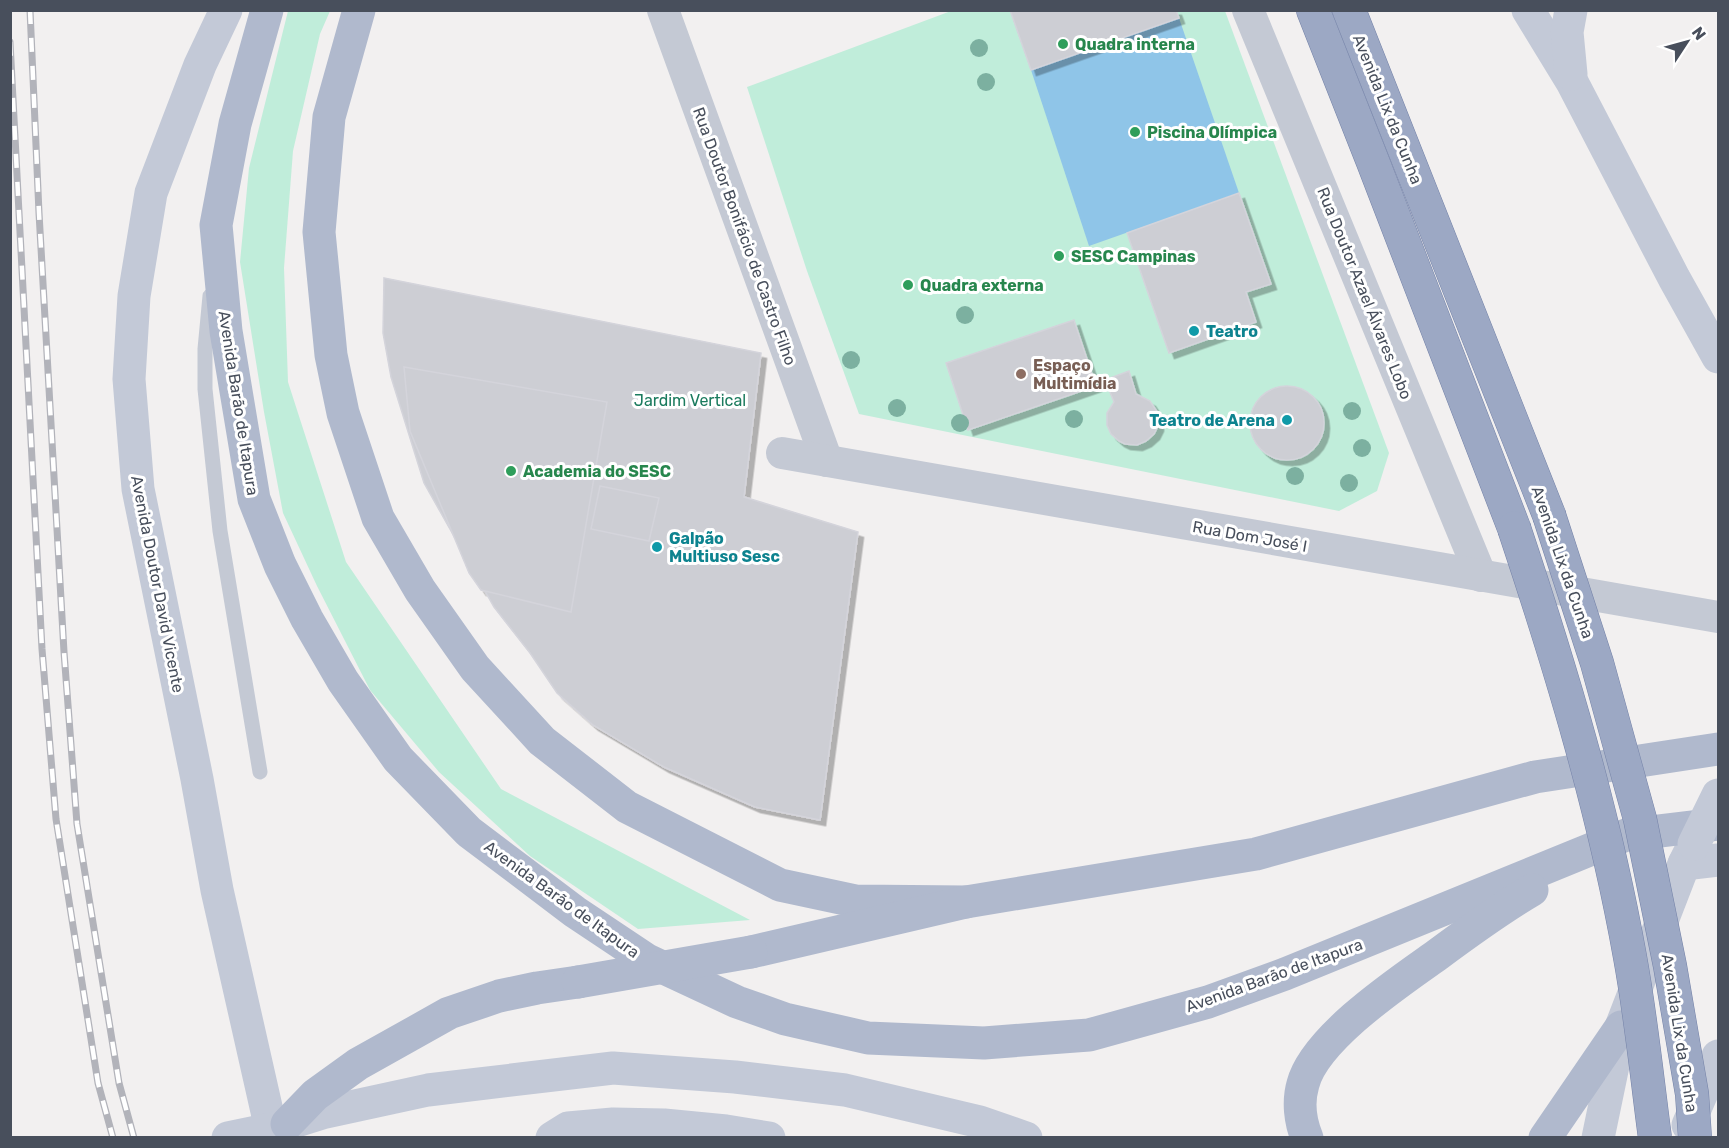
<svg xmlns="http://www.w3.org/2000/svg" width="1729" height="1148" font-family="Rubik,sans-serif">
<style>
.green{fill:#c0edda}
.water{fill:#8fc5e8}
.building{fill:#cdced4;stroke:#d4d4db;stroke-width:1.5;filter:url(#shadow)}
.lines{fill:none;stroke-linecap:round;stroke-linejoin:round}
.trunk-casing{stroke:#7583a8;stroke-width:34}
.service{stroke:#c4c9d4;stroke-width:15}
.minor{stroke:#c4c9d4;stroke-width:32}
.secondary{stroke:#c3c9d7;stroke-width:33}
.primary{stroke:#b0b9cd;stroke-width:33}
.trunk{stroke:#9ca8c4;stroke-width:33}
.rail-casing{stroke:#b2b3ba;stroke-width:7}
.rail{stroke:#fff;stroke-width:4.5;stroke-dasharray:14;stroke-linecap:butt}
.trunk-bridge-casing{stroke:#7583a8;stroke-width:34;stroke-linecap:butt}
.secondary-bridge{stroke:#c3c9d7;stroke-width:33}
.primary-bridge{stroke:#b0b9cd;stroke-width:33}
.trunk-bridge{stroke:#9ca8c4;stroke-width:33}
.tree{fill:#7cb0a0}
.leisure-dot{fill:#2e9e5b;stroke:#fff;stroke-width:2}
.culture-dot{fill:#0f9aa8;stroke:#fff;stroke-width:2}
.education-dot{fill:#8d6e63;stroke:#fff;stroke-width:2}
.labels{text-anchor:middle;stroke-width:6;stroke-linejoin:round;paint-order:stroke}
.leisure-label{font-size:16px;font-weight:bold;fill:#27864d;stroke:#fff;text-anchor:start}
.street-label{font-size:16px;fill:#484f5c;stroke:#fff}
.culture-label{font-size:16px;font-weight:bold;fill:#0d838f;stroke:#fff;text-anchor:start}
.education-label{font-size:16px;font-weight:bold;fill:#785e54;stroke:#fff;text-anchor:start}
.park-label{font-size:16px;fill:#1b7b5e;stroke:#fff}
</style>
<defs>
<filter id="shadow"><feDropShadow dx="5.5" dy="5.5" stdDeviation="0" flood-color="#0004"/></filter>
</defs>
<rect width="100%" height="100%" fill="#f2f0f0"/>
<g class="green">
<polygon points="288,11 330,11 320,34 293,151 284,268 288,382 346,562 501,789 750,920 638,929 530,856 439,772 370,690 317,586 283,513 264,412 240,262 249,168"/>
<polygon points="951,11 1225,11 1389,453 1377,491 1339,511 859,414 807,271 747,87"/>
</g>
<polygon class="water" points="1179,18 1239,193 1089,246 1031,70"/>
<g class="building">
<polygon points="1010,10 1176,10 1179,18 1031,70"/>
<polygon points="1239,193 1271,284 1246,292 1256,322 1169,353 1127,233"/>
<polygon points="384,278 761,353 744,497 858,532 820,820 755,807 664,767 593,725 557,693 530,653 494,607 424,483 391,377 383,333"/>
<polygon points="1074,320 1096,386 968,430 946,363"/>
<polygon points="404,367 607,402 571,612 481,590 469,573 410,431"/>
<polygon points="1129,371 1136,394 1150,401 1158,413 1158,426 1154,434 1146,441 1137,445 1125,444 1119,441 1111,434 1107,425 1107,413 1114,402 1105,380"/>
<circle cx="1287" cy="423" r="37"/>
<polygon points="600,486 659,498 649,541 591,529"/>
</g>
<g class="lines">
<g class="trunk-casing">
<g id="trunk">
<polyline points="1313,10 1373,162 1514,528"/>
<polyline points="1349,10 1549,515"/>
</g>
</g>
<polyline class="service" points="210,296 205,349 205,389 220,531 260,772"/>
<g class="minor">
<polyline points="663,10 827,461"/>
<polyline points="1248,10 1481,576"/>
<polyline points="782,453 1718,617"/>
</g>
<g class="secondary">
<polyline points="226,10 200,65 151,193 134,296 129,379 138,489 197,779 217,890 271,1129"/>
<polyline points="1528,10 1572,82 1674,278 1718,357"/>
<polyline points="1571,10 1567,32 1571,74"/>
<polyline points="1684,864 1718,860"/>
<polyline points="1688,1125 1718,1056"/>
<polyline points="228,1138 271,1129 322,1113 428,1090 613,1068 735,1077 845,1090 980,1122 1026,1138"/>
<polyline points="552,1138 568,1128 613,1124 664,1125 726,1131 769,1138"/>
<polyline points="1598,1138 1621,1027 1684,864 1694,844"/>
</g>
<g class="primary">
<polyline points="267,10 235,124 216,225 226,331 254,499 280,565 307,619 343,681 398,759 469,832 575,912 647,960 737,1002 785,1019 868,1038 984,1043 1089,1035 1208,1002 1285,974 1626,835 1718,824"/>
<polyline points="359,10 329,117 319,232 331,355 343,413 378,518 420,590 475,668 542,741 627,807 780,885 855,901 966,902"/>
<polyline points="751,952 966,902 1256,854 1535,777 1718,749"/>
<polyline points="287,1124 315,1095 358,1064 449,1013 499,996 537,988 578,982"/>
<path d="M1307,1138C1300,1121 1298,1101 1303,1084C1315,1038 1399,982 1437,955C1468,932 1498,910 1532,890"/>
<polyline points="1545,1138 1621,1027"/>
</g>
<use href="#trunk" class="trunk"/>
<g class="rail-casing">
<g id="rail">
<polyline points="30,10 39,213 64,652 77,824 119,1083 134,1138"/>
<polyline points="10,42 42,649 56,819 98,1083 113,1138"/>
</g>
</g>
<use href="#rail" class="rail"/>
<g class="trunk-bridge-casing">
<g id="trunk-bridge">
<polyline points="1549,515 1597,663 1640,819 1670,966 1692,1094 1695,1138"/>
<path d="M1514,528C1561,669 1604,811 1630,957C1641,1017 1647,1078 1655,1138"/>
</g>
</g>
<polyline class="secondary-bridge" points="1694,844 1718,795"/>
<polyline class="primary-bridge" points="578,982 751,952"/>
<use href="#trunk-bridge" class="trunk-bridge"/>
</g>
<g class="tree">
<circle cx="979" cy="48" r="9"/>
<circle cx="986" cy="82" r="9"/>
<circle cx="965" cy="315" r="9"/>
<circle cx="851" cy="360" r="9"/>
<circle cx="897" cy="408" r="9"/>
<circle cx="1352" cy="411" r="9"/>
<circle cx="1074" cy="419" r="9"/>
<circle cx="960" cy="423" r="9"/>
<circle cx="1362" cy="448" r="9"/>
<circle cx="1295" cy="476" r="9"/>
<circle cx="1349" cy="483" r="9"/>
</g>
<g class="leisure-dot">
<circle cx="1063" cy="44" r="6"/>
<circle cx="1135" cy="132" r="6"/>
<circle cx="1059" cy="256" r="6"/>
<circle cx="908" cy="285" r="6"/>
<circle cx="511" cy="471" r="6"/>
</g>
<g class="culture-dot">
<circle cx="1194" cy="331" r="6"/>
<circle cx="1287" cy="420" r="6"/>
<circle cx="657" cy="547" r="6"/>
</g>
<circle class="education-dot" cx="1021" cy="374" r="6"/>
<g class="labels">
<g class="leisure-label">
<text x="1075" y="50">Quadra interna</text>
<text x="1147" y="138">Piscina Olímpica</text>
<text x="1071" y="262">SESC Campinas</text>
<text x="920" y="291">Quadra externa</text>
<text x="523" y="477">Academia do SESC</text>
</g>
<g class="street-label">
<text transform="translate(1388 109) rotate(68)" y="6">Avenida Lix da Cunha</text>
<text transform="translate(745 236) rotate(70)" y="6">Rua Doutor Bonifácio de Castro Filho</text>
<text transform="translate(1365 293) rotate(68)" y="6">Rua Doutor Azael Álvares Lobo</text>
<text transform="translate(239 403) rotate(81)" y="6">Avenida Barão de Itapura</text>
<text transform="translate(1250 536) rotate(10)" y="6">Rua Dom José I</text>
<text transform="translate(1563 562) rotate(71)" y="6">Avenida Lix da Cunha</text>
<text transform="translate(158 584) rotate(79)" y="6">Avenida Doutor David Vicente</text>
<text transform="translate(562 899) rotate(36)" y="6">Avenida Barão de Itapura</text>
<text transform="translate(1274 975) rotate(-20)" y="6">Avenida Barão de Itapura</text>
<text transform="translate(1680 1033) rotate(81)" y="6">Avenida Lix da Cunha</text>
</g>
<g class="culture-label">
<text x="1206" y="337">Teatro</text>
<text x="1275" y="426" text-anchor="end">Teatro de Arena</text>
<text x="669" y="544">Galpão<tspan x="669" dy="18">Multiuso Sesc</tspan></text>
</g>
<g class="education-label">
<text x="1033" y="371">Espaço<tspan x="1033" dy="18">Multimídia</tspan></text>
</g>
<g class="park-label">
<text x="690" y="406">Jardim Vertical</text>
</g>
</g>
<rect width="1729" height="1148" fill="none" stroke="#484f5c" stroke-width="24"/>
<g transform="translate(1687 42) rotate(54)" stroke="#ffffff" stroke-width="4.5" paint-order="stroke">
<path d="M0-4.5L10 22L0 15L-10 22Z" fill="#484f5c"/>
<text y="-9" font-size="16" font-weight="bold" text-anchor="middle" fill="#484f5c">N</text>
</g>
</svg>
